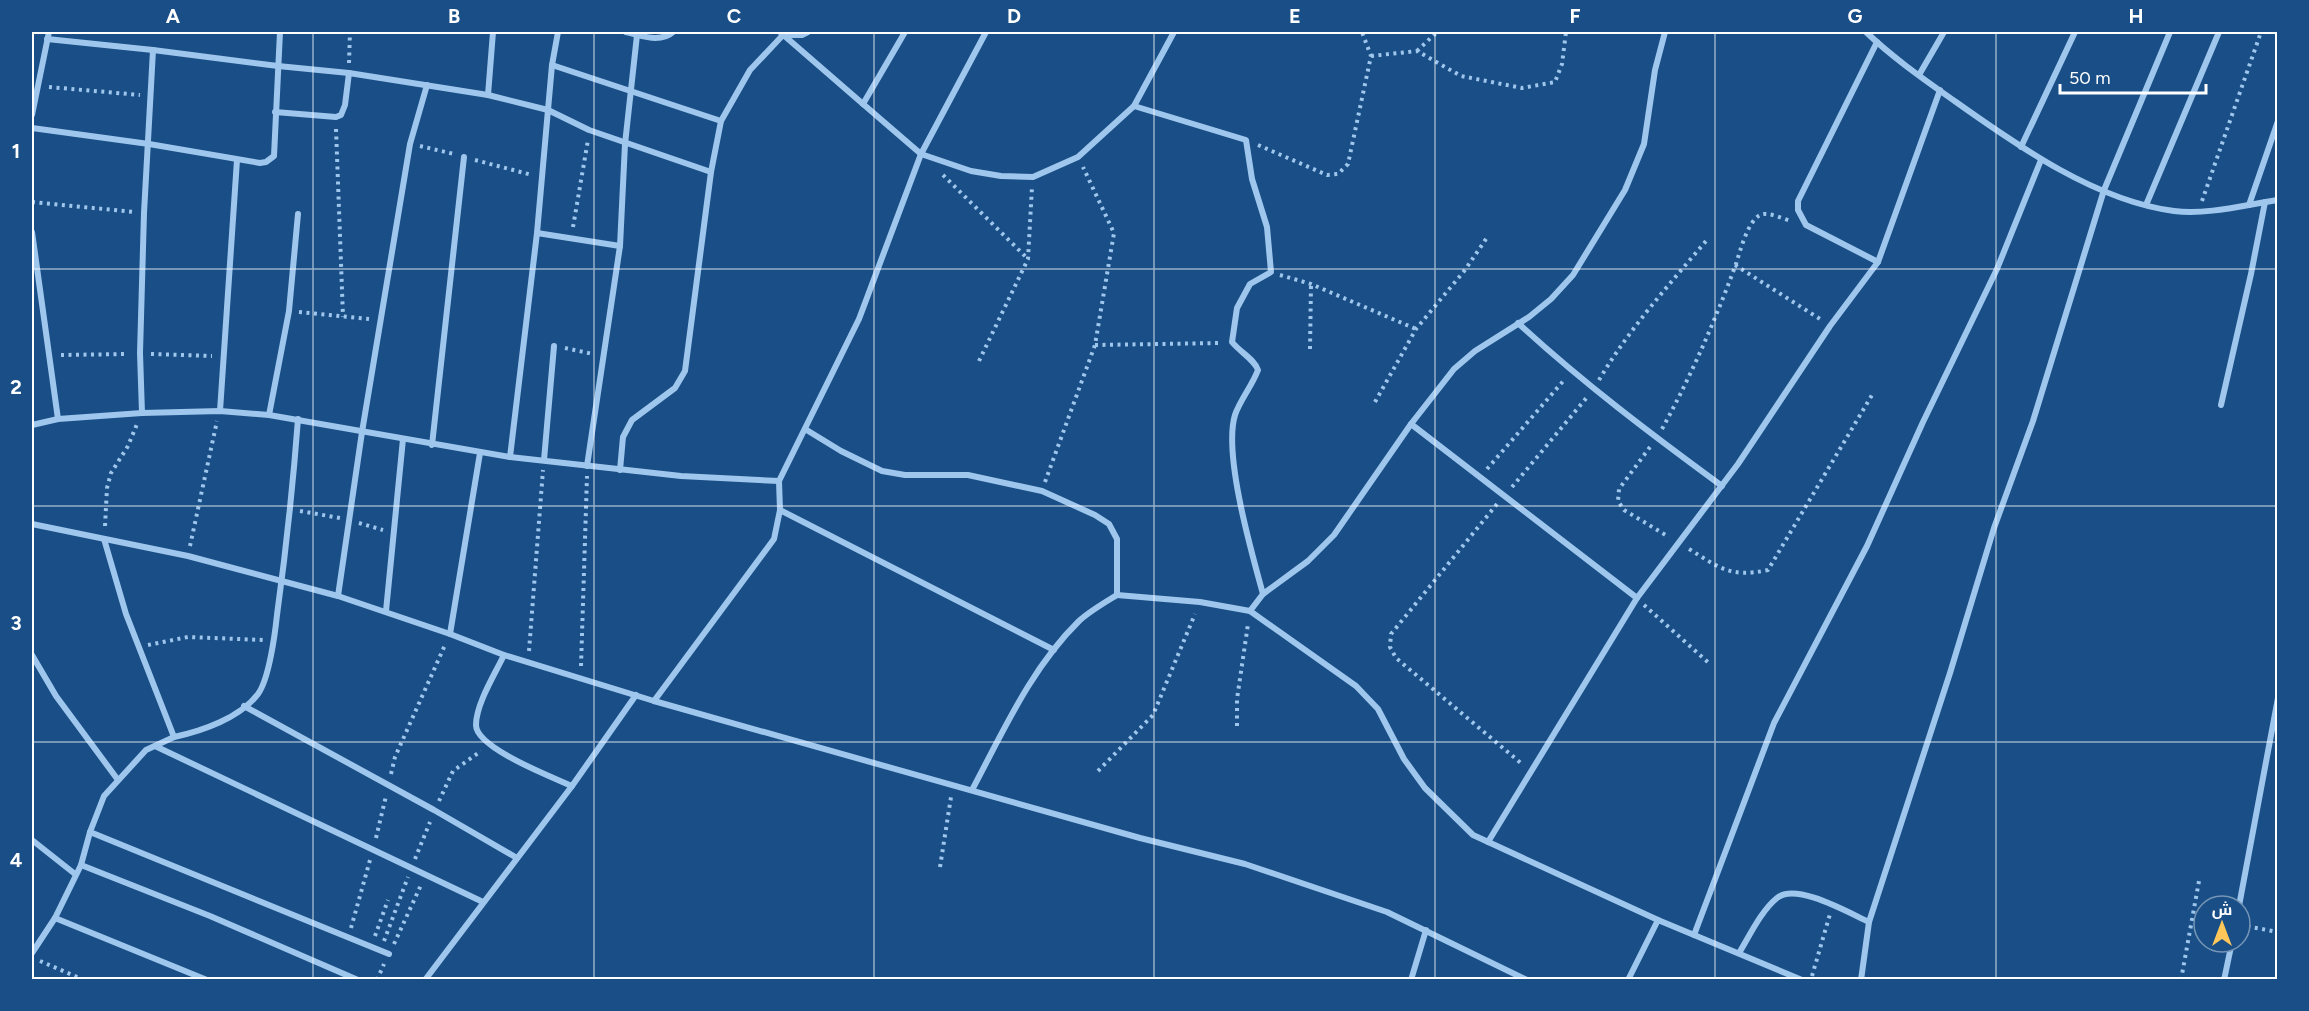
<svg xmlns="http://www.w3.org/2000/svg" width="2309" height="1011" font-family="Figtree,Cairo,sans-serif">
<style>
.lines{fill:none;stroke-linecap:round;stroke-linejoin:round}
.path{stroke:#9fc6ec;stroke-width:4;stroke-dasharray:3 4.5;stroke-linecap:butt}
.street{stroke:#9fc6ec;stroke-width:6}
.grid{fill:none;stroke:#fff;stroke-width:1.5;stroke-opacity:0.55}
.neatline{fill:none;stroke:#fff;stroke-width:2}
.grid-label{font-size:20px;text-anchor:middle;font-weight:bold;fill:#fff}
</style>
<rect width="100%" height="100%" fill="#194e86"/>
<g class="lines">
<g class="path">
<polyline points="1417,51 1437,32"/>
<polyline points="1371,56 1417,51 1461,76 1522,88 1555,82 1562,64 1566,32"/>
<polyline points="349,63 350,32"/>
<polyline points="49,87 140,95"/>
<polyline points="336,129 343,317"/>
<polyline points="1258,145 1327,175 1338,174 1348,164 1371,56 1362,32"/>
<polyline points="420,146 454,154"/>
<polyline points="475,160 532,175"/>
<polyline points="943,175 1028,259"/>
<polyline points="2202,201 2261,32"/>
<polyline points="32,202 134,212"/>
<polyline points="573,227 588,140"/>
<polyline points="1735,265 1820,319"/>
<polyline points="1280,275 1311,284 1416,329"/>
<polyline points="299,312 369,319"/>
<polyline points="1095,345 1222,343"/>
<polyline points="565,348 593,354"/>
<polyline points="1310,349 1311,284"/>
<polyline points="151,354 212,356"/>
<polyline points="61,355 128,354"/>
<polyline points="979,361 1028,259 1032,187"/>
<path d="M1599,380C1629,329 1668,286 1706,241"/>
<polyline points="1375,402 1416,329 1465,270 1488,236"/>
<path d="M1662,429C1691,376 1715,321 1736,264C1740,251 1748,221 1760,215C1767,211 1783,219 1791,221"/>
<polyline points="1650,447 1619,489 1618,501 1624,510 1669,537"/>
<polyline points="1487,469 1565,379"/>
<polyline points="1045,482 1095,345 1114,233 1083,167"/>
<polyline points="1512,487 1588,396"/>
<polyline points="1497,504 1391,634 1390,647 1396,658 1522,764"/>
<polyline points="300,511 340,518"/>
<polyline points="359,523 383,530"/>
<polyline points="105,526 107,488 111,473 128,446 137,424"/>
<polyline points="190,546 217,421"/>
<path d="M1689,549C1720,568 1730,578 1768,570L1872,395"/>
<polyline points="1644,605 1711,665"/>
<polyline points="148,645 188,637 263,640"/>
<polyline points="529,651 543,470"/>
<polyline points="581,666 587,476"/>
<polyline points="1237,726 1237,699 1248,624"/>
<polyline points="1098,771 1153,715 1195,614"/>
<polyline points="391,774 395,757 445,645"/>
<polyline points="439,801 453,771 481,751"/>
<polyline points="376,838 386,796"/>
<polyline points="415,859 430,822"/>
<polyline points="940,867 951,797"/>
<polyline points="2240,925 2278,932"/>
<polyline points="351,928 370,860"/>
<polyline points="375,936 388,900"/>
<polyline points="384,941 408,877"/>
<polyline points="394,944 421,885"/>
<polyline points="40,961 84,980"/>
<polyline points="1812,976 1830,914"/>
<polyline points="377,980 384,964"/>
<polyline points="2181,980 2199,881"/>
</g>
<g class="street">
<path d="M626,32C640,36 661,43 673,32"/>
<polyline points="780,32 863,104"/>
<polyline points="905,32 863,104 921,154 971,171 1001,176 1033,177 1078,157 1134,106 1174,32"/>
<path d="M1866,32C1893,58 1925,80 1956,102C2018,146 2096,201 2174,211C2208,215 2244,205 2278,200"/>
<polyline points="47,39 153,50 144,213 140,353 142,413"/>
<polyline points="1877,42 1798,201 1798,210 1806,225 1878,262"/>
<polyline points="153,50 278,66 349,73 488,95 548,110 589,130 711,172"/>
<polyline points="552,65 721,121"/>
<polyline points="1919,75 1944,32"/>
<polyline points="488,95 493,32"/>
<path d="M1134,106L1246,140L1252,179L1267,227L1271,272L1250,284L1237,308L1232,342C1240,352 1255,360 1258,370C1252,386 1240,400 1235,415C1223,454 1252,554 1263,594L1250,611"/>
<polyline points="275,112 336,117 341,115 345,105 349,73"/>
<polyline points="32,115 49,32"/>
<polyline points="32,128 149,144 260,163 266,162 274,156 280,32"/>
<polyline points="2021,147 2075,32"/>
<polyline points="2146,205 2219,32"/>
<polyline points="2249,205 2278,121"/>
<polyline points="32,232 58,419"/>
<polyline points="537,233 620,246"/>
<path d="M1518,323C1582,382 1651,434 1722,486"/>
<polyline points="2221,405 2251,274 2265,202"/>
<polyline points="220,411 237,160"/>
<polyline points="269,415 289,311 298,214"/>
<polyline points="1411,424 1637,598"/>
<polyline points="32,425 58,419 142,413 220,411 269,415 510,457 681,476 779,481"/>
<polyline points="805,429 841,451 882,471 905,475 968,475 1042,491 1095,515 1109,524 1117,539 1117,595 1200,602 1250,611 1356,686 1378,709 1404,759 1425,788 1473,835 1658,920 1802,980"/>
<polyline points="432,445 464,157"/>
<polyline points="510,457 537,233 552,65 558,32"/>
<polyline points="544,460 554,346"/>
<polyline points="587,466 620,246 625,144 637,35"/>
<polyline points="620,470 623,437 632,420 675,388 685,371 711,172 721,121 750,70 783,35 802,35 808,32"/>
<polyline points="780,510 1054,650"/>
<polyline points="32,524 188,556 338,596 450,634 504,655 654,701 1140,838 1245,864 1387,912 1527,980"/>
<polyline points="1263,594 1308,561 1334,535 1411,424 1454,369 1475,351 1529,317 1551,299 1573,275 1625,190 1644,144 1655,70 1665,32"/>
<polyline points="338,596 362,432 410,144 427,85"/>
<polyline points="386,611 403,439"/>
<polyline points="450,634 480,453"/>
<polyline points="32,655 56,696 118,780"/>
<path d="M504,655C495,674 476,704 476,725C476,748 552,777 572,786"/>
<polyline points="654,701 774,539 780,510 779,481 859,319 921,154 986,32"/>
<polyline points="244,706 434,810 517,858"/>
<path d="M174,737C202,731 240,718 258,694C269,679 275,634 277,615C286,550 293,485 298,419"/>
<polyline points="155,746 483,902"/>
<path d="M972,790C1003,732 1031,668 1079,621C1090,611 1104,603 1117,595"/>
<polyline points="90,832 389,954"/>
<polyline points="32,840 75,874"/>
<polyline points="1488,842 1637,598 1738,464 1830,326 1878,262 1940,90"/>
<polyline points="81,865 210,916 358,980"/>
<polyline points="2239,906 2278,698"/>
<polyline points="55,918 207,980"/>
<polyline points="1694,935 1774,723 1867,546 1923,422 1997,269 2041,160"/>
<polyline points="32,953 55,918 81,865 90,832 104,796 146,750 174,737 126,614 104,539"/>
<path d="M1739,953C1750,935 1761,911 1777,898C1796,882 1849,913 1869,922"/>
<polyline points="425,980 572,786 636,695"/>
<polyline points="1411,980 1426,930"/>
<polyline points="1628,980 1658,920"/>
<polyline points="1861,980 1869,922 1950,673 1994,528 2033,421 2104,190 2170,32"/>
<polyline points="2224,980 2232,942"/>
</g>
</g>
<path class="grid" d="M313,32V980M594,32V980M874,32V980M1154,32V980M1435,32V980M1715,32V980M1996,32V980M32,269H2278M32,506H2278M32,742H2278"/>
<rect width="2309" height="1011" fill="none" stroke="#194e86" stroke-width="66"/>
<g transform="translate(2222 924)"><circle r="28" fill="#194e86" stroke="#7595b6" stroke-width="1.5"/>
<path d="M0-4.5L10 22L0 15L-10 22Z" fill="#ffc65a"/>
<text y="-9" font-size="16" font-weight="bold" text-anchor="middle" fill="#ffffff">ش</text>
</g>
<path d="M2060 84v9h146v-9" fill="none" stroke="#ffffff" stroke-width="3"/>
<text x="2069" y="84" font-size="18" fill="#ffffff" stroke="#194e86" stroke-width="4.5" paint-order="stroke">50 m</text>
<rect x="33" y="33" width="2243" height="945" class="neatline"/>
<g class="grid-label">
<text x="173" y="23">A</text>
<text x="454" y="23">B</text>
<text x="734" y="23">C</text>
<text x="1014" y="23">D</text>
<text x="1295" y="23">E</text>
<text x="1575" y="23">F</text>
<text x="1855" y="23">G</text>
<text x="2136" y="23">H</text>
<text x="16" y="158">1</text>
<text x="16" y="394">2</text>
<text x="16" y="630">3</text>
<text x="16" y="867">4</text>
</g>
</svg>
